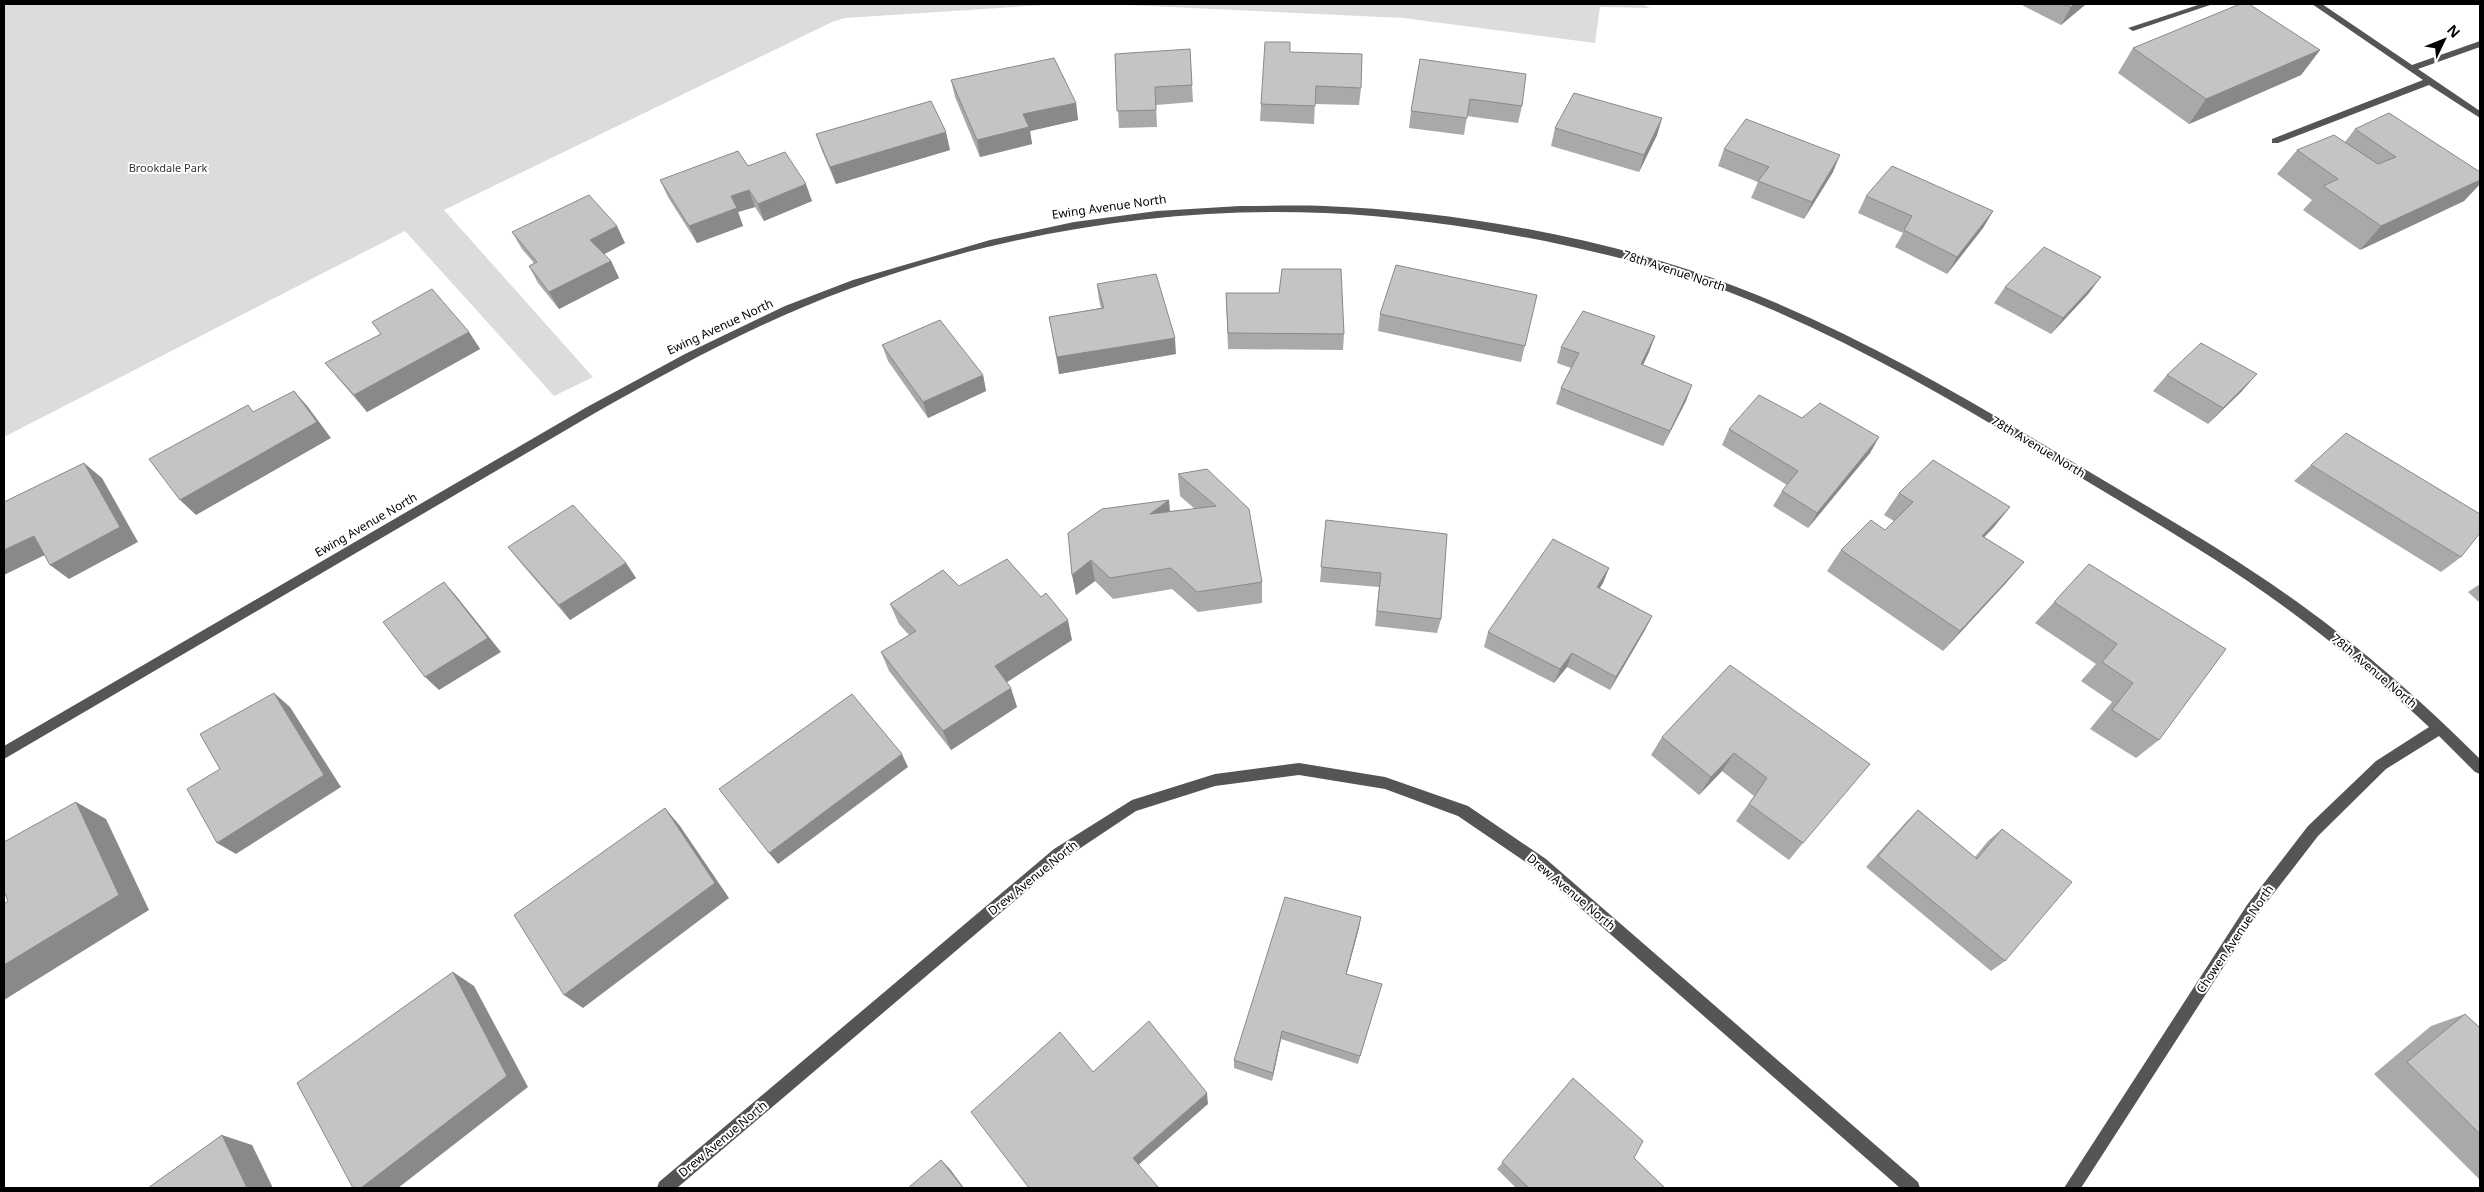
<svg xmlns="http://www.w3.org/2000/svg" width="2484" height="1192" font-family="'Noto Sans',sans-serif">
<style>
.green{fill:#dcdcdc}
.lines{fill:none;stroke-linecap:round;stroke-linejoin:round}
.minor{fill:#555;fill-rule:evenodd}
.wall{fill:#a9a9a9}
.shaded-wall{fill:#898989}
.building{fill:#c4c4c4;stroke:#898989}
.labels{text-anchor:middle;stroke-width:4;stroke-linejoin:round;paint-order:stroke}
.far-park-label{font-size:11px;fill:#333;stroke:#fff}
.street-label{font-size:12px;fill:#000;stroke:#fff}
</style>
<rect width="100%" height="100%" fill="#fff"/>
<g class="green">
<polygon points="4,4 1059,4 845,18 832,22 444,210 593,377 554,396 405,231 4,437"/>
<polygon points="1107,4 1642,4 1650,8 1600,7 1595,43 1403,18"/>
</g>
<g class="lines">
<g class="minor">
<polygon points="2201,4 2213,4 2136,30 2133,31 2128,28"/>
<polygon points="2312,4 2322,4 2412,65 2480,41 2480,47 2418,69 2480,111 2480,118 2429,85 2278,143 2272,143 2272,139 2423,80"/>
<path d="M1240,206C1268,206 1296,205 1324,206C1457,211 1610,238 1734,286C1861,334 1977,405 2093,474C2163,516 2234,556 2300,604C2365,651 2424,703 2480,759V774L2475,772L2439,736L2386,769L2318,836L2257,915L2081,1188H2064L2247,905L2308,826L2376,761L2429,727C2378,679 2323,634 2265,593C2199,547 2129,507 2060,465C1954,401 1846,337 1729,292C1670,269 1607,254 1545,241C1472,227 1399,216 1325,213C1164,206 1000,234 849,289C761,321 677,367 595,413L4,759V746L587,407L685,354L785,306L853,280L990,240L1074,222L1157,211Z"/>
<polygon points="1299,763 1385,777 1468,806 1546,859 1918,1182 1920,1188 1900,1188 1536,869 1458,816 1385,789 1299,775 1215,786 1136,811 1064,859 677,1188 657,1188 659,1182 1054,849 1132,800 1215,774"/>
</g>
</g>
<g class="wall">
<polygon points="2020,4 2086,4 2061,25"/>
<polygon points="2133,48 2320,50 2301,75 2189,124 2118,73"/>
<polygon points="1290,52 1361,88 1359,105 1315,104 1314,124 1260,121 1261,104"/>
<polygon points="1115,54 1192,85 1193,102 1156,105 1157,127 1119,128"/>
<polygon points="1420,59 1522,106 1518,123 1467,116 1464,135 1409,128 1411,111"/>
<polygon points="951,80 1076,103 1078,120 1030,131 1032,144 980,157 955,97"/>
<polygon points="1662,118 1657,135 1639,172 1551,146 1555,128"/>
<polygon points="2355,129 2480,172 2480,184 2464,201 2360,250 2303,210 2312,200 2277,174 2297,150 2345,142"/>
<polygon points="816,134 950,150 836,184 822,151"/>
<polygon points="1724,149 1833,172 1804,219 1751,198 1758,182 1718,166"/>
<polygon points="748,166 812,201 764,221 755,207 738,212 743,226 697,243 668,197 660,180"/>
<polygon points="1866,196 1993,211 1983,228 1947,274 1895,247 1903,233 1858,213"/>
<polygon points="512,232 625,243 604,254 611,261 619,278 559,309 538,283 529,266 534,263 522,249"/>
<polygon points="1097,284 1176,354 1059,374 1049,317 1101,308 1099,300"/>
<polygon points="2005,287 2089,293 2051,334 1994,303"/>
<polygon points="1226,293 1279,293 1344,334 1343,350 1228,349"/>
<polygon points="1537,295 1521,362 1378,331 1380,314"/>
<polygon points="372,322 469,332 480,349 367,412 325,363 381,334"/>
<polygon points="1655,336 1649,352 1643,365 1686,401 1663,446 1556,404 1561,388 1571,368 1557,363 1561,347"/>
<polygon points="882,345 983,375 986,391 928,418 888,361"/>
<polygon points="2167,375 2242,391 2208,424 2153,391"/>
<polygon points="1802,418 1879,437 1870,453 1808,528 1773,506 1782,491 1787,485 1722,445 1729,429"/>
<polygon points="2311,465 2461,557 2441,572 2294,481"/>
<polygon points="1207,469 1262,582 1262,603 1198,612 1172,589 1113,599 1095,581 1076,595 1068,533 1170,511 1195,509 1180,496 1178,474"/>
<polygon points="1899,493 2010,507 1993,528 1984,537 2024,562 2006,583 1943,651 1827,571 1841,550 1885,530 1894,521 1884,515"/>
<polygon points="1326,520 1441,619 1437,633 1375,626 1379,587 1320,582"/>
<polygon points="508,547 626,563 636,578 570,620 520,562"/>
<polygon points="2089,564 2159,740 2136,758 2090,729 2112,702 2081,681 2096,664 2035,623"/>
<polygon points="1609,568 1603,583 1599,588 1652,616 1645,630 1610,690 1567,667 1554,683 1484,647 1488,632"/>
<polygon points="2480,584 2480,603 2468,592"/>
<polygon points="959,586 1072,640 1007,682 1017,707 951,750 889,671 881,652 909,635 899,624 890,604"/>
<polygon points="1730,665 1803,843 1789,860 1736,821 1754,796 1722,771 1699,795 1651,755 1662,737"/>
<polygon points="1918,810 1975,857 1988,841 2002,829 2005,961 1991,971 1866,867 1906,822"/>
<polygon points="1359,928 1346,975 1382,984 1358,1064 1281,1039 1272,1081 1234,1068 1234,1060"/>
<polygon points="2465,1014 2480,1028 2480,1180 2374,1074 2431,1026"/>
<polygon points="1573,1078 1634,1158 1665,1188 1516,1188 1497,1169"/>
</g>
<g class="shaded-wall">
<polygon points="2075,4 2086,4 2061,25 2071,7"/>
<polygon points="2320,50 2301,75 2189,124 2206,99"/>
<polygon points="1076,103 1078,120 1030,131 1032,144 980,157 977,140 1023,114"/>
<polygon points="1662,118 1657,135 1639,172 1644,155"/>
<polygon points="946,132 950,150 836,184 830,167"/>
<polygon points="1840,155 1833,172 1804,219 1812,202"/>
<polygon points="2480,180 2480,184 2464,201 2360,250 2381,226"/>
<polygon points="806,184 812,201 764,221 758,204"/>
<polygon points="749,190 755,207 738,212 743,226 697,243 689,226 731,196"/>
<polygon points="1993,211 1983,228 1947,274 1957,257"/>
<polygon points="617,226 625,243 599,257 590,240"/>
<polygon points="611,261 619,278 559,309 549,292"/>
<polygon points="2101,277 2089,293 2051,334 2063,318"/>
<polygon points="469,332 480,349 367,412 354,395"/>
<polygon points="1655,336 1649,352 1636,380 1641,364"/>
<polygon points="1175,338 1176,354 1059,374 1057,357"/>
<polygon points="2257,374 2242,391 2208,424 2223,408"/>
<polygon points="983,375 986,391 928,418 923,402"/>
<polygon points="1692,385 1686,401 1663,446 1670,431"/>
<polygon points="294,391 308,407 331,438 196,515 180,500"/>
<polygon points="1879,437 1870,453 1808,528 1817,513"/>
<polygon points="84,463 102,478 138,542 69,579 50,565"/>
<polygon points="1169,500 1171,522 1150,514"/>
<polygon points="2010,507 1993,528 1965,557 1982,536"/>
<polygon points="34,536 53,551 4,575 4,550"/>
<polygon points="1091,560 1095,581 1076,595 1072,575"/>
<polygon points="2024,562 2006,583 1943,651 1960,631"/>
<polygon points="626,563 636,578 570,620 559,605"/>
<polygon points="1609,568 1603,583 1591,602 1597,587"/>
<polygon points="444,582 457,597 501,652 439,690 425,677"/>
<polygon points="1652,616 1645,630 1610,690 1616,677"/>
<polygon points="1068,620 1072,640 1001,686 995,666"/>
<polygon points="1572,653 1567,667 1554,683 1560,669"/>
<polygon points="1011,688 1017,707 951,750 943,731"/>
<polygon points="274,693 290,707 341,787 236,854 217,843"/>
<polygon points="1734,753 1722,771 1699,795 1711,777"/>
<polygon points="902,754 908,767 778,864 769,853"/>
<polygon points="76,802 106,819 149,910 4,1000 4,965"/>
<polygon points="665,808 680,826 729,898 583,1008 564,995"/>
<polygon points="1361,917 1359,928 1344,984 1346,974"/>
<polygon points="453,972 474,986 528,1087 398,1188 361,1188"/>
<polygon points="1282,1031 1281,1039 1272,1081 1273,1073"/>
<polygon points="1207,1093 1208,1104 1136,1167 1133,1158"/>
<polygon points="222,1135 252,1145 273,1188 247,1188"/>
<polygon points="941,1160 950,1169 964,1188 963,1188"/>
</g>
<g class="building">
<polygon points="2064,4 2075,4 2071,7"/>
<polygon points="2240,4 2249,4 2320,50 2206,99 2133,48"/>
<polygon points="1265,42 1290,42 1290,52 1362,54 1361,88 1316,86 1315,106 1261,104"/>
<polygon points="1190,49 1192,85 1155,87 1156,110 1117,111 1115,54"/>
<polygon points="1054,58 1076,103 1023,114 1029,127 977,140 951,80"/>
<polygon points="1420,59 1526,74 1522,106 1470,99 1467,118 1411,111"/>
<polygon points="1574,93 1662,118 1644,155 1555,128"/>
<polygon points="931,101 946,132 830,167 816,134"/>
<polygon points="2389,113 2480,172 2480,180 2381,226 2323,186 2338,179 2297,150 2334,135 2378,164 2396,157 2355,129"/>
<polygon points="1746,119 1840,155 1812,202 1758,181 1769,167 1724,149"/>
<polygon points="738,151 748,166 785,152 806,184 758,204 749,190 731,196 737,208 689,226 660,180"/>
<polygon points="1892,166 1993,211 1957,257 1904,230 1912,216 1866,196"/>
<polygon points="589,195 617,226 590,240 611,261 549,292 529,266 537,262 512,232"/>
<polygon points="2044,247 2101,277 2063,318 2005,287"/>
<polygon points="1396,265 1537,295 1525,346 1380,314"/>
<polygon points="1282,269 1341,269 1344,334 1228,333 1226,293 1279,293"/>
<polygon points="1156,274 1175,338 1057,357 1049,317 1104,308 1097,284"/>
<polygon points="432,289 469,332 354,395 325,363 381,334 372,322"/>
<polygon points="1583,311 1655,336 1641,364 1692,385 1670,431 1561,388 1579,353 1561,347"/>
<polygon points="940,320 983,375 923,402 882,345"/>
<polygon points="2201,343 2257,374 2223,408 2167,375"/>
<polygon points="294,391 317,422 180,500 149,459 248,405 253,412"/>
<polygon points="1759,395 1802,418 1820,403 1879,437 1817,513 1782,491 1798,471 1729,429"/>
<polygon points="2346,433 2480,514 2480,533 2461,557 2311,465"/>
<polygon points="1933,460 2010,507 1982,536 2024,562 1960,631 1841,550 1871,520 1885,530 1913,502 1899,493"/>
<polygon points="84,463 120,527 50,565 34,536 4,550 4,502"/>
<polygon points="1207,469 1249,509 1262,582 1197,592 1171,568 1110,578 1091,560 1072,575 1068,533 1102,509 1169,500 1150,514 1216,506 1178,474"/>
<polygon points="573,505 626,563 559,605 508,547"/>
<polygon points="1326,520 1447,534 1441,619 1377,611 1381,573 1321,567"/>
<polygon points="1553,539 1609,568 1597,587 1652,616 1616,677 1572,653 1560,669 1488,632"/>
<polygon points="1007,559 1041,597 1046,593 1068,620 995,666 1011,688 943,731 881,652 916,631 890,604 943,570 959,586"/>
<polygon points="2089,564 2226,649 2159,740 2112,710 2133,683 2102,662 2117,644 2054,602"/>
<polygon points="444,582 488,638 425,677 383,622"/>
<polygon points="1730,665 1870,764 1803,843 1749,804 1767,778 1734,753 1711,777 1662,737"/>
<polygon points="274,693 324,775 217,843 187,789 220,769 200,734"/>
<polygon points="852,694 902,754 769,853 719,789"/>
<polygon points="76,802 119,895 4,965 4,904 8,901 4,891 4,842"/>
<polygon points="665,808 715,883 564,995 514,915"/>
<polygon points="1918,810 1977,859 2002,829 2072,882 2005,961 1878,856"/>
<polygon points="1285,897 1361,917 1346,974 1382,984 1360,1056 1282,1031 1273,1073 1234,1060"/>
<polygon points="453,972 507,1076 361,1188 353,1188 297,1083"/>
<polygon points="2465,1014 2480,1028 2480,1134 2407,1062"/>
<polygon points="1149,1021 1207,1093 1133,1158 1158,1187 1157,1188 1029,1188 971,1112 1060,1032 1093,1072"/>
<polygon points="1573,1078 1643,1141 1634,1158 1665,1188 1529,1188 1502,1162"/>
<polygon points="222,1135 247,1188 148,1188"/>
<polygon points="941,1160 963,1188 908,1188"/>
</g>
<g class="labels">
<g class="far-park-label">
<text x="168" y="172">Brookdale Park</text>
</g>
<g class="street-label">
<text transform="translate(1109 207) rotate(-8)" y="4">Ewing Avenue North</text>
<text transform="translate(1674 271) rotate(18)" y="4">78th Avenue North</text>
<text transform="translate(720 327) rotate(-25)" y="4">Ewing Avenue North</text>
<text transform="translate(2038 447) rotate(31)" y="4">78th Avenue North</text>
<text transform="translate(366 525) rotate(-30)" y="4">Ewing Avenue North</text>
<text transform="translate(2374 671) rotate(40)" y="4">78th Avenue North</text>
<text transform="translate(1033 878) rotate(-39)" y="4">Drew Avenue North</text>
<text transform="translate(1571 892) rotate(40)" y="4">Drew Avenue North</text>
<text transform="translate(2235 939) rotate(-56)" y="4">Chowen Avenue North</text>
<text transform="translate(723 1139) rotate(-40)" y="4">Drew Avenue North</text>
</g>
</g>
<rect width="2484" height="1192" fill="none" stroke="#000000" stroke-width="10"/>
<g transform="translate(2444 40) rotate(47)" stroke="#ffffff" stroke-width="4" paint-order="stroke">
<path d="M0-4L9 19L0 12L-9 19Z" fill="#000000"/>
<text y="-8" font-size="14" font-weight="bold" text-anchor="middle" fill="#000000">N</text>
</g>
</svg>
